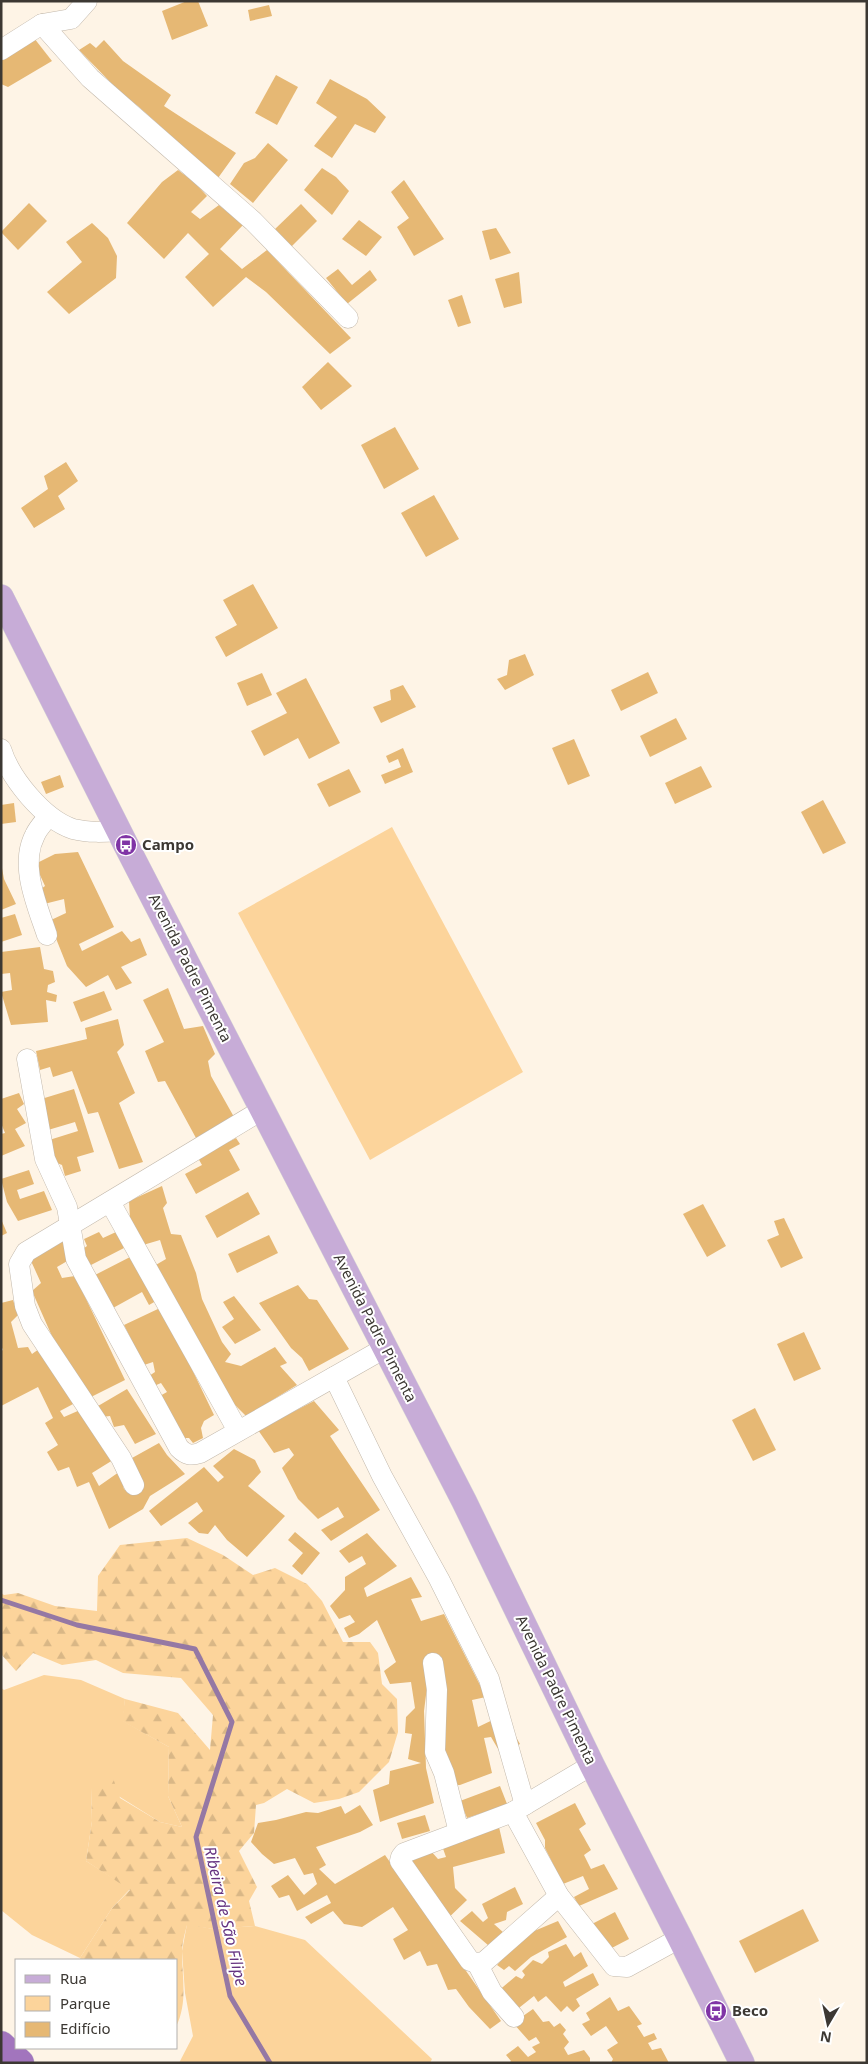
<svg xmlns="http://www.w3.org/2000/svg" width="868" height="2064" font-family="'Noto Sans',sans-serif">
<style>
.green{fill:#fcd49b}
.forest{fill:url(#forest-firs)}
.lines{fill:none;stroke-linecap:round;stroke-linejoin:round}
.stream{stroke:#9578a4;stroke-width:5}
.building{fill:#e6b874}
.minor-casing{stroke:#c2b8ab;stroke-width:21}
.major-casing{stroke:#d8d7d6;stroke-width:26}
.highway-casing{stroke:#d8d7d6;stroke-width:29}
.minor{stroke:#fff;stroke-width:20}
.major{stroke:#c7acd7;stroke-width:25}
.highway{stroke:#a275bd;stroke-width:28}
.labels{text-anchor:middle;stroke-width:4;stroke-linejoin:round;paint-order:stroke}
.poi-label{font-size:15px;font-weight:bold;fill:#3c3833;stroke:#fff;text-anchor:start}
.street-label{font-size:15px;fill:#3c3833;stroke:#fff}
.water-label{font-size:16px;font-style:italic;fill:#663481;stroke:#fff}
</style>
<defs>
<pattern id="forest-firs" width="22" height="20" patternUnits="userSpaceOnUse" patternTransform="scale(1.25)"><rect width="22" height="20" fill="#fcd49b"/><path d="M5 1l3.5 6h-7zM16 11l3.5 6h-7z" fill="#d9b786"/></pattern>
</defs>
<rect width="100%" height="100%" fill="#fef4e6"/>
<g class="green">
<polygon points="392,827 523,1072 370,1160 238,913"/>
<polygon points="44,1675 81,1680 125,1699 123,1721 169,1747 168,1796 182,1827 160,1822 120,1797 91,1788 92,1821 86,1861 130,1889 112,1908 80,1958 32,1935 1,1910 1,1688 4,1690"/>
<polygon points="187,1924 213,1929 255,1926 305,1940 432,2059 430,2063 179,2063 193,2036 185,1993 182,1951"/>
</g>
<path class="forest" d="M187,1538L223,1555L253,1575L275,1568L307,1584L322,1601L343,1642H370L378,1653L382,1684L397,1699L398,1732L389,1762L359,1792L339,1799L314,1803L287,1789L264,1803L256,1805L254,1833L239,1851L257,1887L249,1901L255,1926L213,1929L187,1925C185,1933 182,1943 182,1952C182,1979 188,2002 176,2027V1960H81L80,1958L112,1908L130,1890L86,1861L92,1821L91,1788L113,1778L120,1798L160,1822L182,1827L168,1796L169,1747L122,1721L125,1699L178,1713L210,1750L213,1715L181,1678L123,1673L96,1660L62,1665L33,1653L16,1671L1,1654V1593L4,1595L18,1593L55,1606L97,1611L98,1576L120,1545Z"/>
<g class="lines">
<polyline class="stream" points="1,1600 77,1625 195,1649 232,1722 196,1837 230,1996 270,2063"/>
</g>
<g class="building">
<polygon points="187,1 198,1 208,26 172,40 162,11"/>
<polygon points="269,5 272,16 250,21 248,10"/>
<polygon points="34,38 52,61 8,87 1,84 1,59"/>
<polygon points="104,40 123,61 171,95 164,106 236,153 218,178 139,107 120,92 79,50 90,43 96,48"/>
<polygon points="276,75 298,87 277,125 255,113"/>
<polygon points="330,79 367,99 386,117 375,133 355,124 332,158 314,146 337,117 316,103"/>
<polygon points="268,143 288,160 253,203 230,184 244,163 255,158"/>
<polygon points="322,168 336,177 349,191 332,215 304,190"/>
<polygon points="178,170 194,182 207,196 191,212 200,219 219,205 243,225 220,249 242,269 267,250 351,338 330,354 266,292 246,277 213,307 185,277 209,254 188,233 164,259 127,223 162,182"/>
<polygon points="404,180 444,239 414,256 397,227 409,218 391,192"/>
<polygon points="29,203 47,221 18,250 1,232"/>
<polygon points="301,204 317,221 291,247 274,230"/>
<polygon points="359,220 382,237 366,256 342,239"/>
<polygon points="92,223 108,238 117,256 116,278 69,314 47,292 82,262 66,242"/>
<polygon points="496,228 511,253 490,260 482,231"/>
<polygon points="338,269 352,285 370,270 377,280 347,304 326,278"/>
<polygon points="519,272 522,303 504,308 495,279"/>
<polygon points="462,295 471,323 458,327 448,300"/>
<polygon points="328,362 352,386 321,410 302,387"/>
<polygon points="395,427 419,469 384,489 361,445"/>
<polygon points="66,462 78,481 58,496 65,509 34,528 21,508 48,489 44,476"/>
<polygon points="434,495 459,539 426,557 401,513"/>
<polygon points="253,584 278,628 226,657 215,637 237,625 223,600"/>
<polygon points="525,654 534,675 505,690 497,679 507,675 509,660"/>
<polygon points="648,672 658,693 621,711 611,690"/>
<polygon points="262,673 272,695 247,706 237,683"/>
<polygon points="306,678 340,743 309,759 298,738 264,756 251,731 287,713 276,693"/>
<polygon points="403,685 416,707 381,723 373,707 391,700 390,690"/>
<polygon points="676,718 687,739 650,757 640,736"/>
<polygon points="574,739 590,776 568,785 552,748"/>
<polygon points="403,748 413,772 385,784 381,775 401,767 398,759 389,763 386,756"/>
<polygon points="701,766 712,787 675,804 665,783"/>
<polygon points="349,769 361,792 329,807 317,784"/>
<polygon points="60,775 64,787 46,794 41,782"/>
<polygon points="823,800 846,843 823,854 801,812"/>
<polygon points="14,803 16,822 1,824 1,805"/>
<polygon points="78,852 114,927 79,944 82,951 122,931 131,942 140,938 147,955 121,967 132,983 116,990 108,975 86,987 67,966 57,941 51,920 66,913 64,899 44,904 37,892 45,886 35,864 55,854"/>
<polygon points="1,863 4,879 16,904 1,910"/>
<polygon points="15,914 22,935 1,942 1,918"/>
<polygon points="40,947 44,969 53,971 55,982 48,985 47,992 57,995 56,1002 46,1000 48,1022 11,1025 1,992 12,990 10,973 1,974 1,952"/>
<polygon points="168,988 184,1029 203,1026 215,1054 208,1061 211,1076 234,1117 196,1138 165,1081 158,1082 145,1051 164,1042 143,1000"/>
<polygon points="104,991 112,1010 81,1022 73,1002"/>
<polygon points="118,1019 124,1045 117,1052 135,1093 119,1103 143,1162 119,1169 98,1112 88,1114 72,1071 53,1077 50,1067 40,1070 36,1051 87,1039 85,1028"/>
<polygon points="74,1089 94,1152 77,1157 81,1171 65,1176 62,1165 52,1161 46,1141 78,1131 75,1122 48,1130 38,1100"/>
<polygon points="19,1093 24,1104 17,1109 26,1123 15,1129 25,1146 1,1156 1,1134 5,1133 1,1123 1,1099"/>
<polygon points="236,1138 240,1144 229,1150 240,1170 196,1194 185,1174 202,1165 198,1158"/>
<polygon points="29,1170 34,1184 17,1190 20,1199 44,1191 52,1210 18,1221 7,1202 1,1179"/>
<polygon points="162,1186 167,1203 163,1208 171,1234 181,1235 196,1273 202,1299 222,1342 231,1354 225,1362 241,1366 275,1347 287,1363 280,1366 297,1385 246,1416 226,1396 154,1266 166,1259 160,1240 143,1245 130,1219 129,1201"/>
<polygon points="248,1192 260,1214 217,1238 205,1216"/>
<polygon points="703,1204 726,1246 707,1257 683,1214"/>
<polygon points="784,1218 803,1258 781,1268 767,1240 779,1235 774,1221"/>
<polygon points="1,1219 7,1233 1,1236"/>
<polygon points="99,1232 103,1238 116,1232 124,1248 91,1265 80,1251 87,1246 84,1239"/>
<polygon points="269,1235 278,1253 237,1273 228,1254"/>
<polygon points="63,1241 69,1260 57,1267 62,1278 75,1276 125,1380 89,1398 55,1343 32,1291 41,1283 31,1261 50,1246"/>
<polygon points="132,1256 156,1301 149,1305 142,1292 113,1308 95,1275"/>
<polygon points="298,1285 309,1299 317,1300 349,1349 309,1371 302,1358 291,1348 259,1303"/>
<polygon points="234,1296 261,1330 235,1344 222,1327 234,1319 223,1302"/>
<polygon points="13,1300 18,1315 11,1322 18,1348 28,1347 32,1354 39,1349 75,1403 60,1411 64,1417 80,1410 113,1460 92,1473 99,1486 119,1472 124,1489 132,1495 143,1488 132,1458 159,1443 167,1455 185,1474 150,1496 143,1509 109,1529 89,1482 77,1487 69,1467 58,1471 47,1452 58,1445 45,1423 53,1418 38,1387 1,1406 1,1351 3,1350 1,1345 1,1303"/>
<polygon points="160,1308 174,1332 214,1415 204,1421 201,1428 203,1438 193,1443 189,1438 181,1438 158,1397 167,1392 161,1383 154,1386 149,1376 155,1372 153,1362 144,1365 124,1325"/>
<polygon points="804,1332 821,1369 794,1381 777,1344"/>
<polygon points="127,1389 156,1434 135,1444 124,1425 114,1427 110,1416 102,1417 98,1406"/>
<polygon points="314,1401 339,1430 330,1436 380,1510 331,1541 321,1530 344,1517 338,1507 318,1519 298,1499 282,1468 294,1455 289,1448 274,1453 258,1430"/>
<polygon points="755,1408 776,1450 753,1461 732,1420"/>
<polygon points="234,1449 255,1460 261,1472 248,1486 285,1516 247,1557 227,1540 215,1525 208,1534 199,1533 188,1523 203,1511 197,1502 161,1526 149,1511 204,1467 218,1482 224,1477 213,1466"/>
<polygon points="295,1532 320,1553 302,1575 292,1566 303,1553 288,1540"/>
<polygon points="367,1533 397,1566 364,1588 367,1597 411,1577 422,1597 411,1599 421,1621 444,1614 486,1697 472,1700 478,1727 503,1715 520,1744 501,1754 491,1737 484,1738 492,1773 460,1785 444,1786 433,1686 427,1687 424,1711 426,1768 434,1803 380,1822 373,1790 389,1784 390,1771 421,1763 408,1759 412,1734 405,1733 406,1717 415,1708 411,1682 390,1684 384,1671 396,1662 377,1620 359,1634 349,1638 344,1628 355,1622 350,1615 339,1619 330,1606 345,1590 345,1577 366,1564 362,1556 349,1563 339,1551"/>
<polygon points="500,1786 509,1809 484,1818 482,1813 467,1818 460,1801"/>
<polygon points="575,1803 586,1824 579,1829 591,1850 584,1855 591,1869 604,1864 618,1889 579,1906 574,1897 589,1889 583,1876 563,1884 545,1848 545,1840 536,1823"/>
<polygon points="360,1805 373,1825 360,1832 316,1847 326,1865 319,1869 335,1884 385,1855 501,2021 490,2029 469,2007 456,1989 448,1990 437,1964 427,1966 420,1951 404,1960 393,1939 408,1930 393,1907 362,1927 344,1924 333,1911 311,1924 305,1917 331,1903 327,1895 297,1911 289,1895 279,1898 271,1886 288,1875 304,1895 317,1884 313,1873 304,1875 295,1858 274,1864 262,1854 251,1842 258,1823 276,1820 306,1812 318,1813 341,1806 345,1814"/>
<polygon points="425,1815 430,1831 402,1839 397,1823"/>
<polygon points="499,1827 505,1853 453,1867 455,1888 467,1900 442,1924 403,1863 430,1850 438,1859 446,1857 441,1843"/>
<polygon points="515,1887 523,1904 507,1912 506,1920 494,1924 516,1944 527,1934 558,1921 567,1937 531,1957 515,1971 509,1966 504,1970 497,1965 503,1958 460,1921 472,1911 483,1922 488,1918 482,1904"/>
<polygon points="803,1909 819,1941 755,1973 739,1941"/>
<polygon points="615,1912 629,1939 606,1951 592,1924"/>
<polygon points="566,1944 574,1957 581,1952 588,1966 563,1982 565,1987 593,1973 599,1985 576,1999 580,2006 573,2012 567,2006 561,2012 546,1996 538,2002 534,1996 515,2011 497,1992 516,1976 522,1979 525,1975 522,1971 533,1960 542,1964 549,1957 548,1952"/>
<polygon points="610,1997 618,2011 629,2006 642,2024 637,2026 644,2037 654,2033 657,2039 648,2043 652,2050 661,2048 669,2063 611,2063 613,2059 607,2050 618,2043 606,2026 591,2036 582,2024 590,2020 586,2013"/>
<polygon points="533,2009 543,2022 549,2021 554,2027 560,2023 566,2030 563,2034 569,2042 564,2048 568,2055 584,2050 590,2058 590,2063 509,2063 511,2061 506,2055 518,2046 528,2057 536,2052 532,2047 540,2043 536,2037 529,2041 513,2023"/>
</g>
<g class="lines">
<g class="minor-casing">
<g id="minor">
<polyline points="42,24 90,78 253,221 348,318"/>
<polyline points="1,50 42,24 71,19 87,1"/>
<path d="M1,749C10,778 43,819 73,829C89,833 104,832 119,831"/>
<path d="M47,935C37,905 19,865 35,835C38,828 44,822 49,816"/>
<path d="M27,1059L45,1159L67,1207L76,1259L179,1448C186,1455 191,1456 200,1453L385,1348"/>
<polyline points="110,1202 238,1431"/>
<polyline points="334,1377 382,1476 439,1579 489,1679 525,1805"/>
<polyline points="134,1485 121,1458 32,1324 25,1306 19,1264 26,1252 262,1110"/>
<polyline points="433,1663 437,1690 435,1752 444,1773 459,1832"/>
<polyline points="513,1812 559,1896 614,1966 627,1967 680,1938"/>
<polyline points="559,1896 484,1962 477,1963 470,1961 400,1861 401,1857 404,1853 513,1812 592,1765"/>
<polyline points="477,1963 492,1992 514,2017"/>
</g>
</g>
<g class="major-casing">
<polyline id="major" points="1,597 126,845 464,1501 592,1765 680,1938 742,2063"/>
</g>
<g class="highway-casing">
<polyline id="highway" points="1,2045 20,2063"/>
</g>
<use href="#minor" class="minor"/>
<use href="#major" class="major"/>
<use href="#highway" class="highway"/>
</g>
<defs>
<g id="bus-disc" transform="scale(1.125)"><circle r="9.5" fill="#8034a6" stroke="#fff"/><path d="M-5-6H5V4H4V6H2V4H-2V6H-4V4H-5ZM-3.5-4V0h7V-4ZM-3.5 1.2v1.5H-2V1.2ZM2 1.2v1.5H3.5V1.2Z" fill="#fff"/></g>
</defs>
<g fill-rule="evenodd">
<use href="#bus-disc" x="126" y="845"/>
<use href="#bus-disc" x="716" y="2011"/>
</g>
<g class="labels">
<g class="poi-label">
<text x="142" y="850">Campo</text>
<text x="732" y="2016">Beco</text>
</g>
<g class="street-label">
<text transform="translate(190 968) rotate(63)" y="5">Avenida Padre Pimenta</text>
<text transform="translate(375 1328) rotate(63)" y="5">Avenida Padre Pimenta</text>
<text transform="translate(556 1690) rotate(64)" y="5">Avenida Padre Pimenta</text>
</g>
<g class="water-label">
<text transform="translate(226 1916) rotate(77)" y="6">Ribeira de São Filipe</text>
</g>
</g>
<rect width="868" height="2064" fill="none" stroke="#3c3833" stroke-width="5"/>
<rect x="15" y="1959" width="162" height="90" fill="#ffffff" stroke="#b1afad"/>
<rect x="25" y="1975" width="25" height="8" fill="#c7acd7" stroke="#b1afad"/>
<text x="60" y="1984" font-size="15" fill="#3c3833">Rua</text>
<rect x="25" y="1996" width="25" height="15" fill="#fcd49b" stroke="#b1afad"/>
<text x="60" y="2009" font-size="15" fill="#3c3833">Parque</text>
<rect x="25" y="2022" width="25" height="15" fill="#e6b874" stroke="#b1afad"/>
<text x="60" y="2034" font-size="15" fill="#3c3833">Edifício</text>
<g transform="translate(828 2024) rotate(189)" stroke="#ffffff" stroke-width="4" paint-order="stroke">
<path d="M0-4L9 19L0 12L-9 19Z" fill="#3c3833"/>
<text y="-8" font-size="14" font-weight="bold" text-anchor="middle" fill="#3c3833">N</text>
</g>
</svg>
